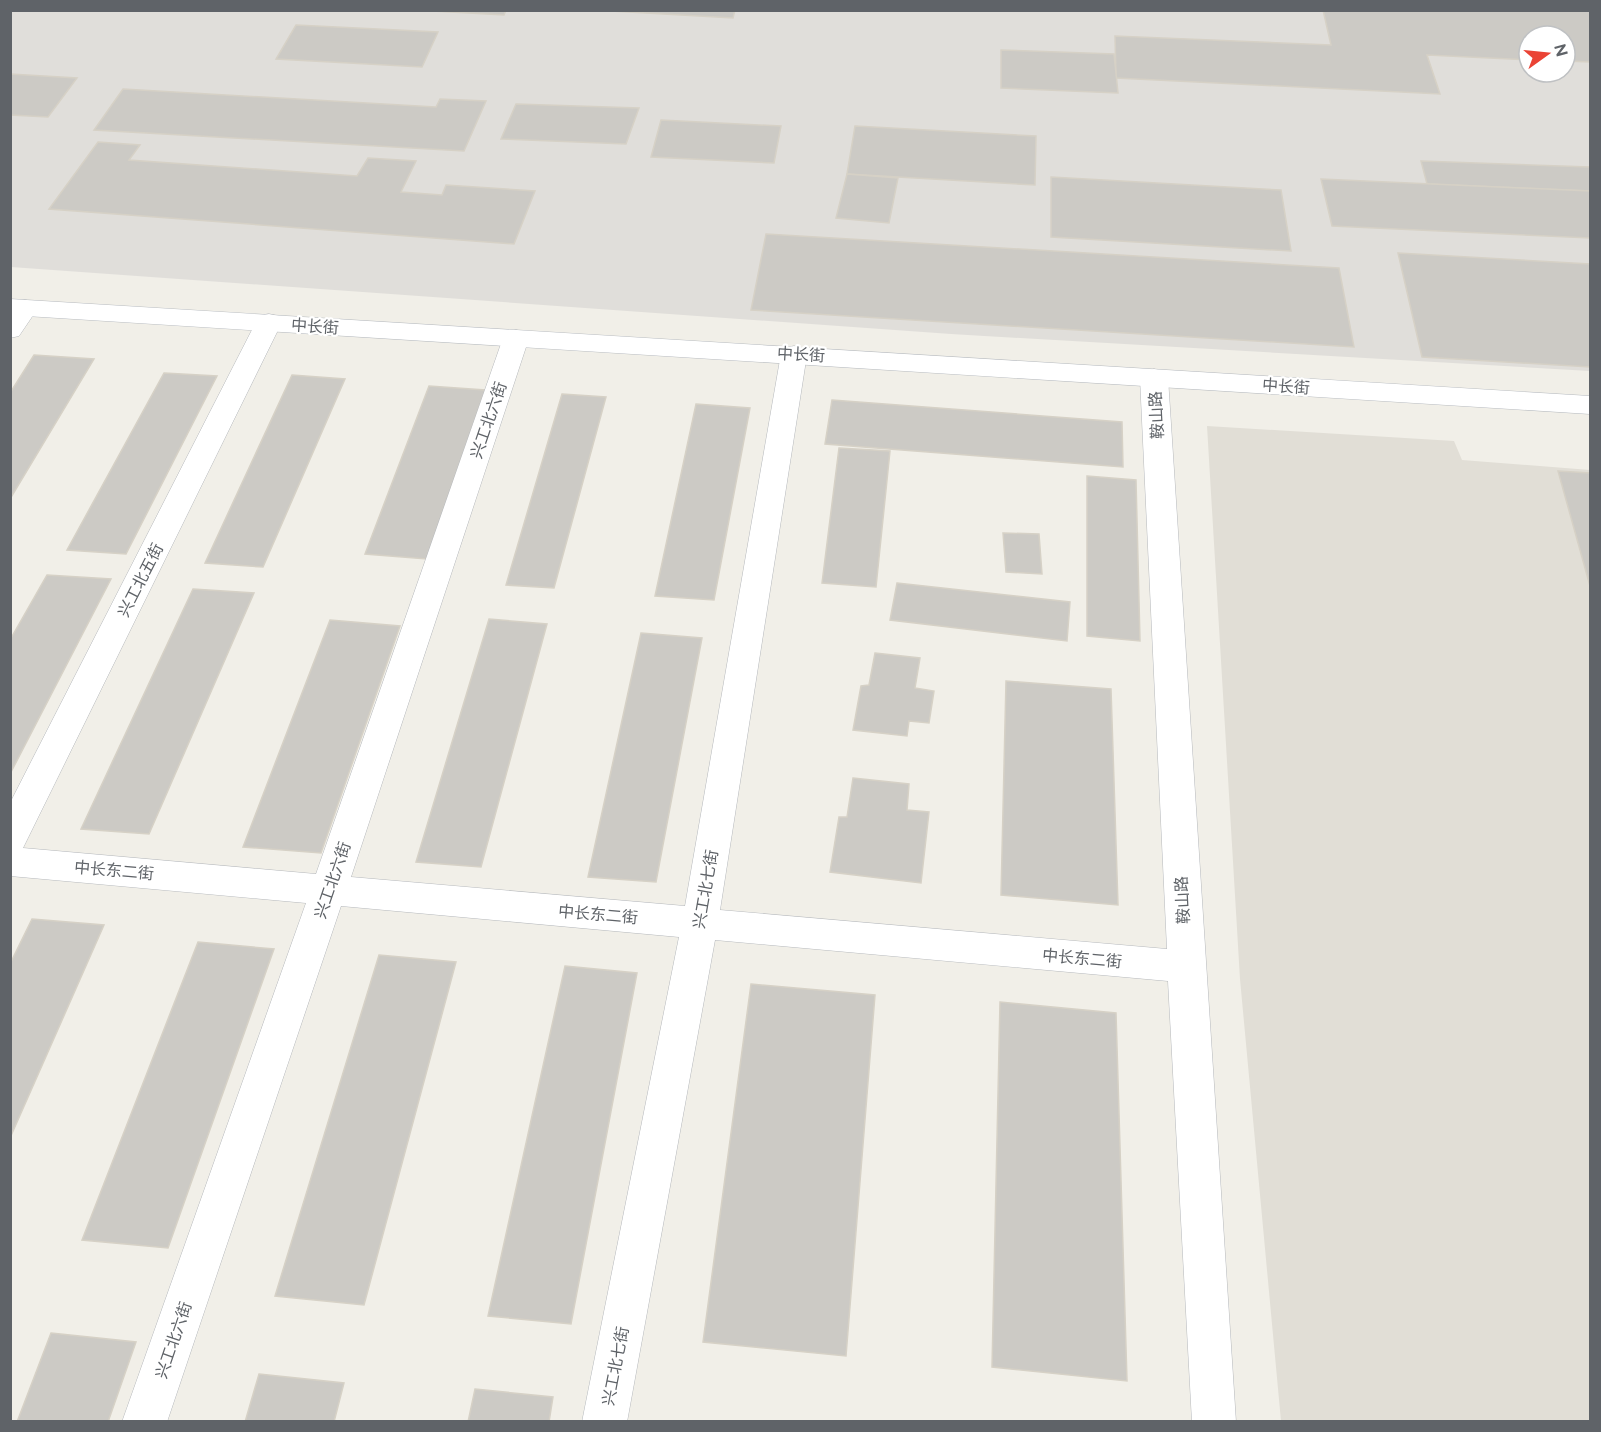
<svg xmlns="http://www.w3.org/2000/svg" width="1601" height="1432" font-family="Raleway,'Noto Sans SC',sans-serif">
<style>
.industrial{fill:#e0deda;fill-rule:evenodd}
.education{fill:#e1ded6}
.building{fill:#cccac5;stroke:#d6d1c6;stroke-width:1.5}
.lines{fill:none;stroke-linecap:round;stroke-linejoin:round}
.street-casing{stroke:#b5b8bc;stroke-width:1}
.secondary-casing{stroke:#b6babf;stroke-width:1}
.street{fill:#fff;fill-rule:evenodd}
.secondary{fill:#fff;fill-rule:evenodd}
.labels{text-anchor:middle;stroke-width:4.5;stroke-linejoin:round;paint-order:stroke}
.street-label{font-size:16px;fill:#5f6368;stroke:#fff}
</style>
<rect width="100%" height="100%" fill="#f1efe8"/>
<path class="industrial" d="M10,11H1590V371L951,334L11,267ZM1529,36H1565V72H1529Z"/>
<polygon class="education" points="1207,426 1454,441 1462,460 1590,470 1590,1421 1281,1421 1240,979"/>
<g class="building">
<polygon points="414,10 506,10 504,15"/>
<polygon points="593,10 735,10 733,18"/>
<polygon points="1323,10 1590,10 1590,62 1565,61 1565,36 1529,36 1529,60 1427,55 1440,94 1116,78 1115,36 1331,45"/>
<polygon points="296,25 438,32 422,67 276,59"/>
<polygon points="1001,50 1114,54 1118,93 1001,88"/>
<polygon points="10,74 77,78 48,117 10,115"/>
<polygon points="123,89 436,107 440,99 486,101 464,151 94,130"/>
<polygon points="516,104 639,108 626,144 501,139"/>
<polygon points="661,120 781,126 774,163 651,157"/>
<polygon points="855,126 1036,136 1035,185 847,174"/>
<polygon points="98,142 140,145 129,160 357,176 368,158 416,161 401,192 442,195 446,185 535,191 514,244 49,209"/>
<polygon points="1421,161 1590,167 1590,191 1427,184"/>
<polygon points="847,174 898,178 889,223 836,218"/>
<polygon points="1051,177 1281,190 1291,251 1051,237"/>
<polygon points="1321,179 1590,191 1590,238 1332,226"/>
<polygon points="766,234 1339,268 1354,347 751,310"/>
<polygon points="1398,253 1590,264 1590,367 1422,357"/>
<polygon points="34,355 94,359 10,499 10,393"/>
<polygon points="164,373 217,376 126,554 67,550"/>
<polygon points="292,375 345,379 263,567 205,563"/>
<polygon points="429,386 485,390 427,559 365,554"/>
<polygon points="562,394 606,397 554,588 506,585"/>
<polygon points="832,400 1122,422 1123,467 825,444"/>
<polygon points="696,404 750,408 714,600 655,596"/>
<polygon points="839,448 890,451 876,587 822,583"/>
<polygon points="1558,471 1590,473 1590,586"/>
<polygon points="1087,476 1136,480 1140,641 1087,636"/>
<polygon points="1003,533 1039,534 1042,574 1006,572"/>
<polygon points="47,575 111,579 10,774 10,640"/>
<polygon points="897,583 1070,602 1067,641 890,620"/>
<polygon points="193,589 254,593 149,834 81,829"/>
<polygon points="489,619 547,624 481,867 416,862"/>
<polygon points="330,620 400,626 321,853 243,847"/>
<polygon points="641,633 702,638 656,882 588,877"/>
<polygon points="875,653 920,658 915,688 934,691 929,723 909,721 907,736 853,730 861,686 869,685"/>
<polygon points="1006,681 1111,689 1118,905 1001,895"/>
<polygon points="853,778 909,784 907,810 929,812 921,883 830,872 839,817 847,817"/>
<polygon points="32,919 104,925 10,1138 10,964"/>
<polygon points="198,942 274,949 168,1248 82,1240"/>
<polygon points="379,955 456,962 364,1305 275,1296"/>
<polygon points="565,966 637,973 571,1324 488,1316"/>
<polygon points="751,984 875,995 846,1356 703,1342"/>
<polygon points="1000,1002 1116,1013 1127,1381 992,1367"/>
<polygon points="51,1333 136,1342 108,1422 17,1422"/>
<polygon points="259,1374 344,1383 334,1422 245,1422"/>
<polygon points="475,1389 553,1397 549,1422 468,1422"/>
</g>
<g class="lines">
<g class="street-casing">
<g id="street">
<polygon points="25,300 34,302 38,308 19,336 10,338 10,310 16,302"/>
<polygon points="269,314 278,316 282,322 23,848 316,874 503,338 507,332 516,330 525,332 529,338 351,877 685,906 781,354 784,348 794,346 804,348 807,354 720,910 1167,949 1140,378 1144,372 1154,369 1164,372 1168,378 1236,1422 1192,1422 1168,981 715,940 627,1422 582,1422 679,937 341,906 167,1422 122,1422 306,903 10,876 10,803 256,322 260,316"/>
</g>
</g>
<g class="secondary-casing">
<polygon id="secondary" points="10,299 1590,396 1590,414 10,315"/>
</g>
<use href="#street" class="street"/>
<use href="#secondary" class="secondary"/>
</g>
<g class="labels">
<g class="street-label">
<text transform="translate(315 326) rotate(4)" y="6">中长街</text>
<text transform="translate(801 354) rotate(3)" y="6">中长街</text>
<text transform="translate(1286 386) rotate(4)" y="6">中长街</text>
<text transform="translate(1156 415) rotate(-93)" y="6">鞍山路</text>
<text transform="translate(488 420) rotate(-71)" y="6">兴工北六街</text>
<text transform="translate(140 580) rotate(-63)" y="6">兴工北五街</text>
<text transform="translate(114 870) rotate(5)" y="6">中长东二街</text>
<text transform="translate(332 880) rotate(-71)" y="6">兴工北六街</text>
<text transform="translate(705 889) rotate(-80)" y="6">兴工北七街</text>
<text transform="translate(1182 900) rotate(-93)" y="6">鞍山路</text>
<text transform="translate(598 914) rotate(5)" y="6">中长东二街</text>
<text transform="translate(1082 958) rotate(5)" y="6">中长东二街</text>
<text transform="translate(173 1340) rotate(-71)" y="6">兴工北六街</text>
<text transform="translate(615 1366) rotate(-79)" y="6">兴工北七街</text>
</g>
</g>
<rect width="1601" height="1432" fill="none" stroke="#5f6368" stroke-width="24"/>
<g transform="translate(1547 54) rotate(75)"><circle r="28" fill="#ffffff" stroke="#bfc1c3" stroke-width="1.5"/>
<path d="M0-4.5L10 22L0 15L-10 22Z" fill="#ea4335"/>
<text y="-9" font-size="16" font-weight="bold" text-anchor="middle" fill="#5f6368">N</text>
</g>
</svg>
